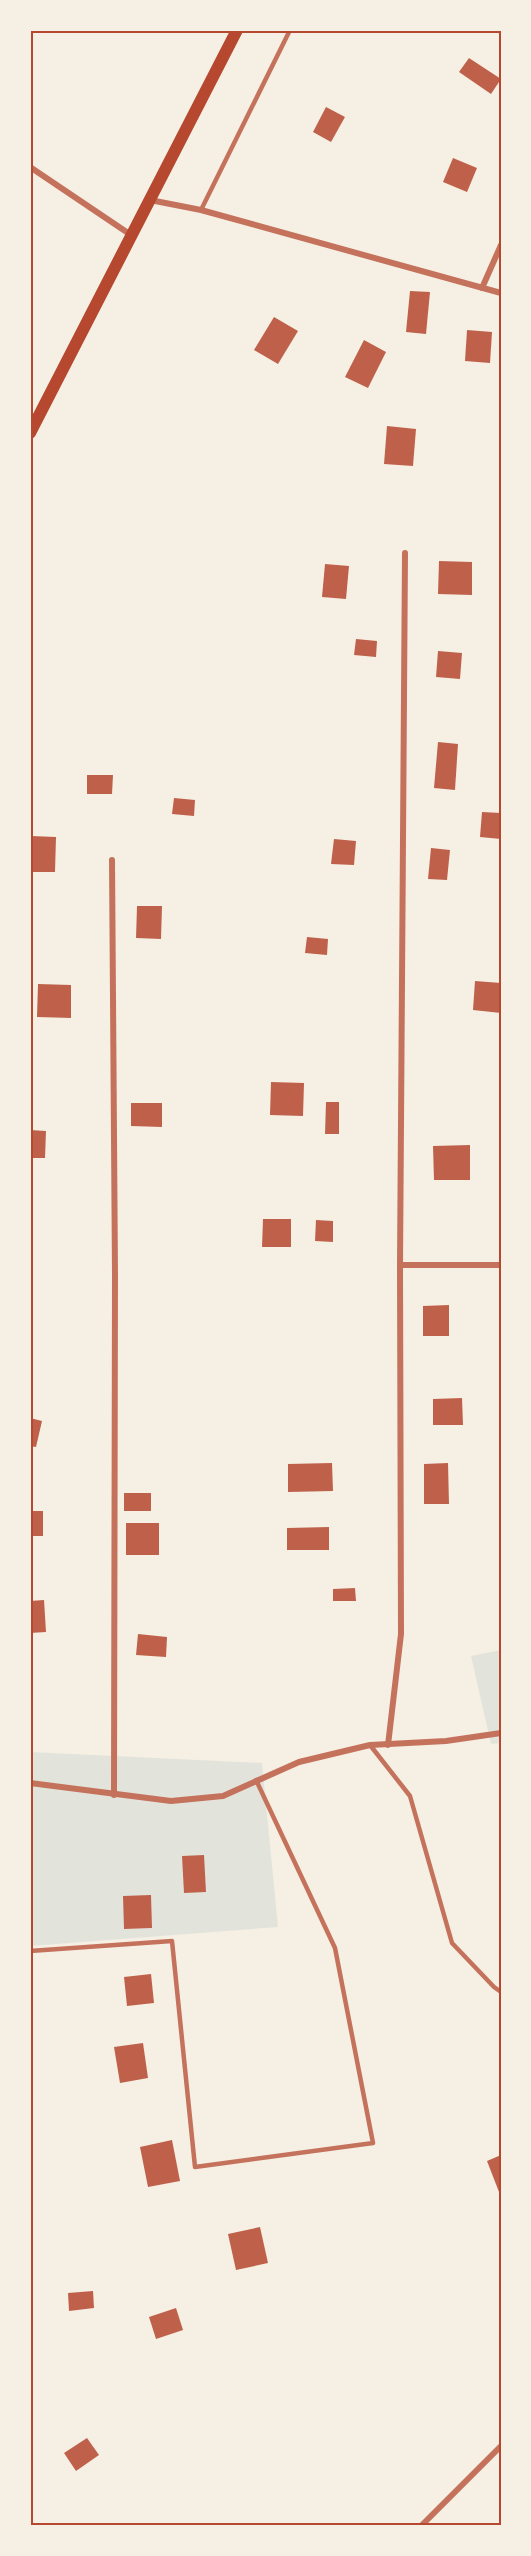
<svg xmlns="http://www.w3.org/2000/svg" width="531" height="2556" font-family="'Fira Sans Condensed',sans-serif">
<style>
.green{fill:#e2e4dc}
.building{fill:#bf614a}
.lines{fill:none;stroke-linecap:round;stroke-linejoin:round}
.service{stroke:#c5725c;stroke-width:4.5}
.minor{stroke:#c5725c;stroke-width:6}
.secondary{stroke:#b5482f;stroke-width:12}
.neatline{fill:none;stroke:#b5482f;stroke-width:2}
</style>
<rect width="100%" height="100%" fill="#f6efe4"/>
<g class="green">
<polygon points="501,1650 501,1743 491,1744 471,1656"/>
<polygon points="30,1752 262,1763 278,1927 30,1946"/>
</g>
<g class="building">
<polygon points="469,58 501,79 491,94 459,72"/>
<polygon points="326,107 345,117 331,142 313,132"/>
<polygon points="453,158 477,168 467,192 443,182"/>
<polygon points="410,291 430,292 426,334 406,332"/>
<polygon points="274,317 298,331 278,364 254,350"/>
<polygon points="467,330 492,332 490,363 465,361"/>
<polygon points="364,340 386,352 368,388 345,377"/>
<polygon points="387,426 416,429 413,466 384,464"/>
<polygon points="439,561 472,562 472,595 438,594"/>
<polygon points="325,564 349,566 346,599 322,597"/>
<polygon points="356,639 377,641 376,657 354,655"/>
<polygon points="438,651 462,653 460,679 436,677"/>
<polygon points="438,742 458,744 455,790 434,788"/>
<polygon points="87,775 113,775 112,794 87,794"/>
<polygon points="174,798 195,800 194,816 172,814"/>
<polygon points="482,812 501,813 501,839 480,837"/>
<polygon points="31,836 56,837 55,872 30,872"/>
<polygon points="334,839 356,841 354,865 331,864"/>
<polygon points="431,848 450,850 447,880 428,879"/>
<polygon points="137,906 162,906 161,939 136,938"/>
<polygon points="307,937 328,939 327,955 305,953"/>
<polygon points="475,981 501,983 501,1013 473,1010"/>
<polygon points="38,984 71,985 71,1018 37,1017"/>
<polygon points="271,1082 304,1083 303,1116 270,1115"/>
<polygon points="326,1102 339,1102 339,1134 325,1134"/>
<polygon points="131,1103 162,1103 162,1127 131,1126"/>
<polygon points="30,1130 46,1131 45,1158 30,1158"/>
<polygon points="470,1145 470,1180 434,1180 433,1146"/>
<polygon points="263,1219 291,1219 291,1247 262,1247"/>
<polygon points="316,1220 333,1221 333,1242 315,1241"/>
<polygon points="449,1305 449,1336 423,1336 423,1306"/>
<polygon points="462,1398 463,1425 433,1425 433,1399"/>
<polygon points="30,1418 42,1421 36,1447 30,1446"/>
<polygon points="332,1463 333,1491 288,1492 288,1464"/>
<polygon points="448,1463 449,1504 424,1504 424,1464"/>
<rect x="124" y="1493" width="27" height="18"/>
<rect x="30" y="1511" width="13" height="25"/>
<rect x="126" y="1523" width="33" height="32"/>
<polygon points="329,1527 329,1550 287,1550 287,1528"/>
<polygon points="355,1588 356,1601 333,1601 333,1589"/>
<polygon points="44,1600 46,1632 30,1633 30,1601"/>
<polygon points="138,1634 167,1637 166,1657 136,1655"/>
<polygon points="204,1855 206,1892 184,1893 182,1856"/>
<polygon points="151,1895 152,1928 124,1929 123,1896"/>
<polygon points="151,1974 154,2003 127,2006 124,1977"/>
<polygon points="143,2043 148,2078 120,2083 114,2047"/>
<polygon points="172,2140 180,2181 148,2187 140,2147"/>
<polygon points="501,2155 501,2191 499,2192 487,2161"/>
<polygon points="260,2227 268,2263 236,2270 228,2234"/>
<polygon points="93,2291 94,2308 69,2311 68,2293"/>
<polygon points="176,2308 183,2330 156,2339 149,2317"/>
<polygon points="87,2438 99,2455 76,2471 64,2453"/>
</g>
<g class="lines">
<g class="service">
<polyline points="201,210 290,30"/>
<polyline points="370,1745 410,1796 452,1943 494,1987 501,1992"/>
<polyline points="30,1951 172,1941 195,2167 373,2143 335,1948 256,1780"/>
</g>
<g class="minor">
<polyline points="30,167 131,235"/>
<polyline points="150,200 201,210 501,293"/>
<polyline points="482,288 501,245"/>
<polyline points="112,860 115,1274 114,1795"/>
<polyline points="400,1265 501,1265"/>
<polyline points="388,1745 401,1634 400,1265 405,553"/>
<polyline points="30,1783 171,1801 223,1796 299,1762 370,1745 446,1741 501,1733"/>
<polyline points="421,2526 501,2446"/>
</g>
<polyline class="secondary" points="30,433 237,30"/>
</g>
<rect width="531" height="2556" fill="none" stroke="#f6efe4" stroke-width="63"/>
<rect x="32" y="32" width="468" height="2492" class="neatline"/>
</svg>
